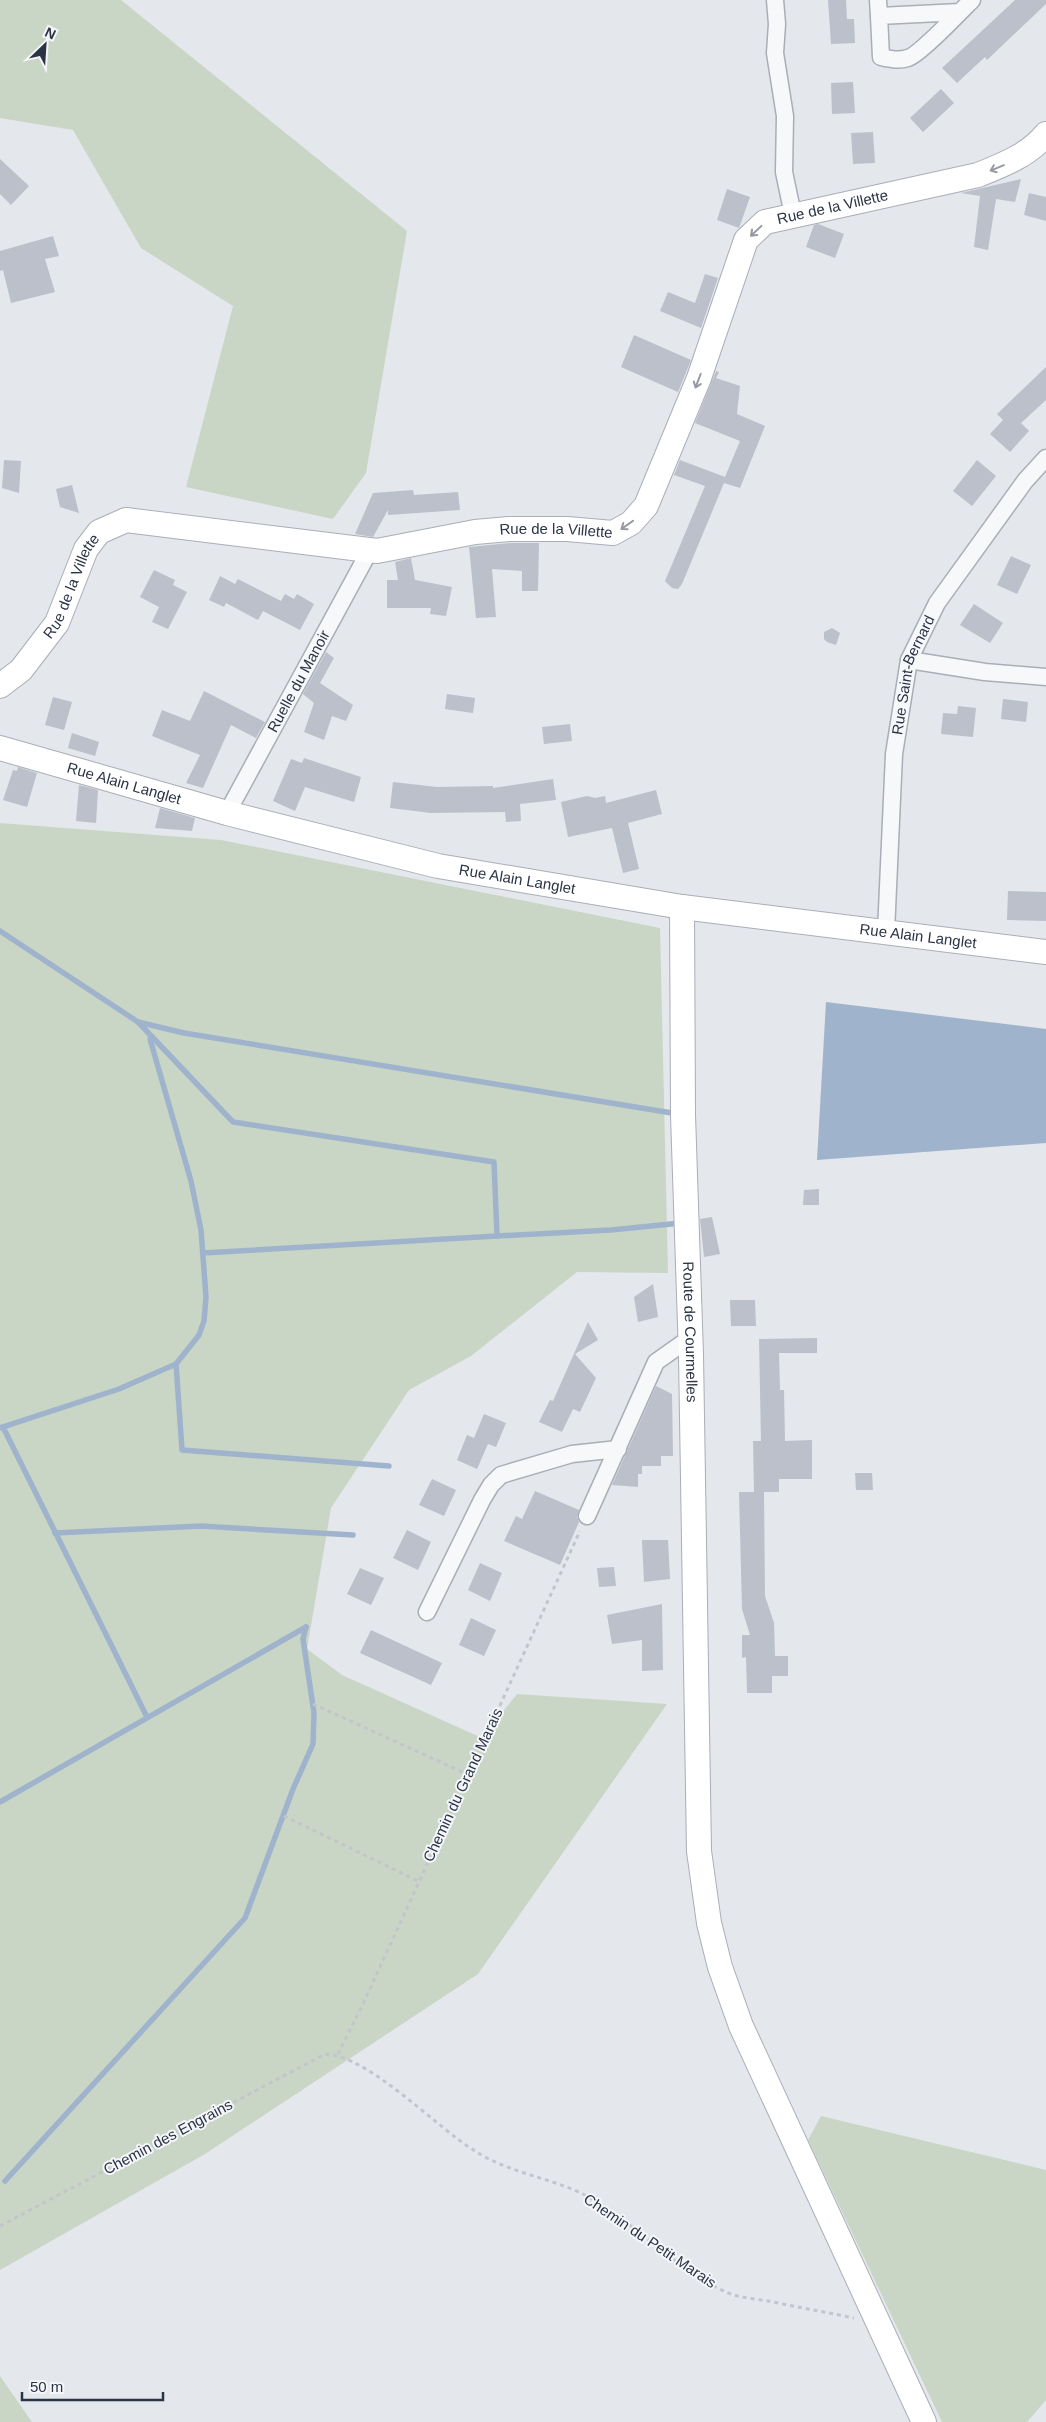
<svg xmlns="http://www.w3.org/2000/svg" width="1046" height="2422" font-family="Arial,sans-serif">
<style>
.green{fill:#c9d6c5}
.water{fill:#9fb4cc}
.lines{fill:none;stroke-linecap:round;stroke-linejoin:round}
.stream{stroke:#9fb4cc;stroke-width:5.5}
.building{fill:#bbc0ca}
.street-casing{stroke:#a9aeb7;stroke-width:19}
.secondary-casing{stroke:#a9aeb7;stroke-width:26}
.path{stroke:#c2c5cb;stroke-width:3;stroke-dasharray:4 4;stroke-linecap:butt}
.street{stroke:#f7f8fa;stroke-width:16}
.secondary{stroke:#fff;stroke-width:24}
.oneway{stroke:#959aa2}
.labels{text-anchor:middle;stroke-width:4;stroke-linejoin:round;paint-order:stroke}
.street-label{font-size:15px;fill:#2b3445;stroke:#f4f6f9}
</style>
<rect width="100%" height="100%" fill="#e4e7ec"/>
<g class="green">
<polygon points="0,0 121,0 407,231 366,473 333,519 186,487 233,306 141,248 73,130 0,118"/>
<polygon points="0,823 221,840 660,928 668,1273 577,1272 471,1356 409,1390 331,1508 307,1649 342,1675 482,1738 517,1694 667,1704 478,1974 205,2154 0,2270"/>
<polygon points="821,2116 1046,2170 1046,2400 1027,2422 942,2422 808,2140"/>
<polygon points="0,2376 32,2422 0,2422"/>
</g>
<polygon class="water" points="826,1002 1046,1029 1046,1143 817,1160"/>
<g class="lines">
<g class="stream">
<polyline points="0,931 138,1022 233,1122 494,1162 497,1236 611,1230 681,1223"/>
<polyline points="138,1022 184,1033 678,1114"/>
<polyline points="203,1253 497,1236"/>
<polyline points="176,1364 182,1450 389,1466"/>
<polyline points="3,1427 147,1717"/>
<polyline points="0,1428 119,1389 176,1364 199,1335 204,1321 206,1297 201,1230 191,1181 150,1039"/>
<polyline points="55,1533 201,1526 353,1535"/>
<polyline points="0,1802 306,1627"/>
<polyline points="5,2181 245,1918 293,1789 313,1744 314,1713 303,1639 306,1627"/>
</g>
</g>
<g class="building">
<polygon points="828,0 846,0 847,19 854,19 855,43 831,44"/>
<polygon points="1015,0 1046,0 1046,4 987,60 985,57 957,83 942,68"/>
<polygon points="853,82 855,113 832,114 831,83"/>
<polygon points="941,89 954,103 923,132 910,118"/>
<polygon points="873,132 875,163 853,164 851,133"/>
<polygon points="0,159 29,186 11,205 0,194"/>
<polygon points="1021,179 1015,202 996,199 988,250 974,247 980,196 961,193"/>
<polygon points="727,189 750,197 739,228 717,220"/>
<polygon points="1029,193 1046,197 1046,221 1024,215"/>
<polygon points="818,224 844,234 835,258 806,247 814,225"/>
<polygon points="53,236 59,256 45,259 55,292 11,303 3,270 0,271 0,251"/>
<polygon points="705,274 718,278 701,328 660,311 668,292 695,303"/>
<polygon points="634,335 691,360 678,392 621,367"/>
<polygon points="1046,367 1046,400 1021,423 1029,431 1010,452 990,434 1003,420 997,414"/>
<polygon points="716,371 719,372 716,378 740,386 737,414 765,426 740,488 724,483 682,584 678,589 672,588 665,581 705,486 674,475 680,460 725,477 740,441 695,423"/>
<polygon points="4,460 21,461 19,493 2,488"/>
<polygon points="977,460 996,476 972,506 953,491"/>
<polygon points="72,485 79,513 60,507 56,489"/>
<polygon points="413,490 414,495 458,492 460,510 388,515 388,510 373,537 355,534 373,493"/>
<polygon points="510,543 539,543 538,591 522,591 522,571 492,569 496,617 476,618 469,547"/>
<polygon points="1011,556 1031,565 1017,594 997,585"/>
<polygon points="411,558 415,580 452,587 446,616 430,614 431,608 387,608 387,580 398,580 395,562"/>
<polygon points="154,570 175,580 173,585 187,592 168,629 152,622 159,607 140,597"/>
<polygon points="220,576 235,584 238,579 281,601 285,594 294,599 297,594 314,604 300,630 263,611 258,620 226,603 224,607 209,600"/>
<polygon points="974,604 1003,623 990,643 960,625"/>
<polygon points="832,628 840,633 836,645 827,642 824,639 824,632"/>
<polygon points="326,652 334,658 320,683 353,705 346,721 332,716 324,740 304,732 314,703 303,694"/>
<polygon points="204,691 265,722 256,738 231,725 203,788 186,783 200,755 152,736 162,710 190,721"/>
<polygon points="447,694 475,698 473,713 445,709"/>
<polygon points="53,697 72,702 64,730 45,725"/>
<polygon points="1003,699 1028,702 1026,722 1001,719"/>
<polygon points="958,706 976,708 973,737 941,734 943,713 957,714"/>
<polygon points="570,724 572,741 544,744 542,727"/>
<polygon points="72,733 99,742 95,756 68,748"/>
<polygon points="304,758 361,777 354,802 305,787 295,811 273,801 291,759 302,763"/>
<polygon points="18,767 37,773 27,807 3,800 13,770 17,771"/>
<polygon points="553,779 556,800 520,804 521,821 506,822 505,812 431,813 390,808 393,782 437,787 493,786 493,788"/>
<polygon points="79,785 98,790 96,823 76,821"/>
<polygon points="656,790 662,814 628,823 639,869 623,873 612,828 568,837 561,802 587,796 595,798 605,796 606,803"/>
<polygon points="160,808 195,818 192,831 155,828"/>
<polygon points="1008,891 1046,892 1046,921 1007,920"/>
<polygon points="819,1189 819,1205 803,1205 804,1190"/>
<polygon points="712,1217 720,1254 704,1257 700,1219"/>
<polygon points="653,1284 658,1317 638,1322 634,1297"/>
<polygon points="730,1300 755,1300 756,1326 731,1326"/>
<polygon points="588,1322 598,1340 575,1354 596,1378 580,1412 573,1409 562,1432 539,1422 550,1400 553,1401"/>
<polygon points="817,1338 817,1353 779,1353 780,1390 784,1390 785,1441 812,1440 812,1479 779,1479 779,1492 754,1492 753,1441 761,1441 759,1339"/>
<polygon points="656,1386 672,1394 673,1456 661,1456 661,1466 642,1466 642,1474 638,1474 638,1487 612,1485"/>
<polygon points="484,1414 506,1423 496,1447 488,1444 477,1469 457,1460 467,1435 474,1438"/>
<polygon points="855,1473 872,1473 873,1490 856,1490"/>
<polygon points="432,1479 456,1490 444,1516 419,1505"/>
<polygon points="535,1491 579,1510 577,1517 579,1522 560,1565 504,1541 516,1516 522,1519"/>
<polygon points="739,1492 764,1492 765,1596 774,1623 775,1656 788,1656 788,1676 772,1676 772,1693 747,1693 746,1657 742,1658 742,1635 750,1635 742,1609"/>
<polygon points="407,1530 431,1542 418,1570 393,1558"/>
<polygon points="642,1540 668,1540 670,1579 644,1582"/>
<polygon points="480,1563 502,1573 490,1601 468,1590"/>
<polygon points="614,1567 616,1586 599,1587 597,1568"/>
<polygon points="360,1568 384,1578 371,1605 347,1594"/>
<polygon points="662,1604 663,1670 642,1671 642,1640 612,1644 607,1615"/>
<polygon points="471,1618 496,1630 484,1656 459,1645"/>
<polygon points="371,1630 442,1663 431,1685 360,1653"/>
</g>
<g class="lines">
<g class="street-casing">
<g id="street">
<polyline points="775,0 777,24 775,53 785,116 784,172 793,215"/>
<polyline points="878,0 879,16"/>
<path d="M960,12L879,16L881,57C890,59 898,61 908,58C919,55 961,11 972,0"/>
<polyline points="909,660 985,672 1046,677"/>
<path id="s1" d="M227,813L370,550"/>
<path id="s2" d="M886,932L894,754L909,660L937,603L1025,481L1046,458"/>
<polyline points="587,1516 656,1362 690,1338"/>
<polyline points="427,1612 482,1500 491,1485 501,1475 572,1454 618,1449"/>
</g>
</g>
<g class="secondary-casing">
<g id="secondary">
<path id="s3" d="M0,686L21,670L57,623L86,549L99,532L126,520L377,551L475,532L509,529H567L613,533L631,523L646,506L699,378L746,240L765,222L978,175C1003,165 1029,155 1046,134"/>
<path id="s4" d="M0,748L227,813L438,866L682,907L1046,952"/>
<path id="s5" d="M682,907L683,1115L691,1355L699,1851L709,1923L720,1967L741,2026L924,2422"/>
</g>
</g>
<g class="path">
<polyline points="313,1704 469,1775"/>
<polyline points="284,1816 418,1881"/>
<polyline points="338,2054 362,2006 580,1531"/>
<path d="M0,2226L325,2054C368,2055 437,2128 475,2151C512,2175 557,2178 594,2200C639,2227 684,2276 731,2294C742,2298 756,2299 768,2301C797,2307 825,2312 854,2318"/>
</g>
<use href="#street" class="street"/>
<use href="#secondary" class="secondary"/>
</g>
<defs><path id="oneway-shaft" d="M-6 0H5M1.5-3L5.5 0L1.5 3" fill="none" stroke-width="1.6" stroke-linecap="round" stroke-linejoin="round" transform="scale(1.25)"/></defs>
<g class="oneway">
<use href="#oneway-shaft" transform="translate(997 168) rotate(158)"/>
<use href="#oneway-shaft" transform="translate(756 231) rotate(137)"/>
<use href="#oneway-shaft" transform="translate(698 381) rotate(111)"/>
<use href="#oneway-shaft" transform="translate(627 525) rotate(145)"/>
</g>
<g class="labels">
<g class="street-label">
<text dy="5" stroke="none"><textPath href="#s3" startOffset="1130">Rue de la Villette</textPath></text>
<text dy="5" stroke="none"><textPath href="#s3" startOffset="650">Rue de la Villette</textPath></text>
<text dy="5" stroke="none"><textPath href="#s3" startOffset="125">Rue de la Villette</textPath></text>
<text dy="5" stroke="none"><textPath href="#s2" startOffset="260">Rue Saint-Bernard</textPath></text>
<text dy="5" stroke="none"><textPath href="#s1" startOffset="150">Ruelle du Manoir</textPath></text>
<text dy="5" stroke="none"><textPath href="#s4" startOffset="129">Rue Alain Langlet</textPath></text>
<text dy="5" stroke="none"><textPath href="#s4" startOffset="534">Rue Alain Langlet</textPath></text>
<text dy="5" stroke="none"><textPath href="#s4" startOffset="939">Rue Alain Langlet</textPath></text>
<text dy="5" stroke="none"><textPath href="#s5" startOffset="425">Route de Courmelles</textPath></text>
<text transform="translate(463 1785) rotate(-65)" y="5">Chemin du Grand Marais</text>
<text transform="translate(168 2137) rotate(-28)" y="5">Chemin des Engrains</text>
<text transform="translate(650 2241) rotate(34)" y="5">Chemin du Petit Marais</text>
</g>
</g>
<g transform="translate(45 45) rotate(25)" stroke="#f4f6f9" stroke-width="4" paint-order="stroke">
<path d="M0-4L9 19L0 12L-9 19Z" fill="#2b3445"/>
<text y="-8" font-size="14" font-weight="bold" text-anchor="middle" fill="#2b3445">N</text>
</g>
<path d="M22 2392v8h141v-8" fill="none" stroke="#2b3445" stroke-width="2.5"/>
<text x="30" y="2392" font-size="15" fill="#2b3445" stroke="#f4f6f9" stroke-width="4" paint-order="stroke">50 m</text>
</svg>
